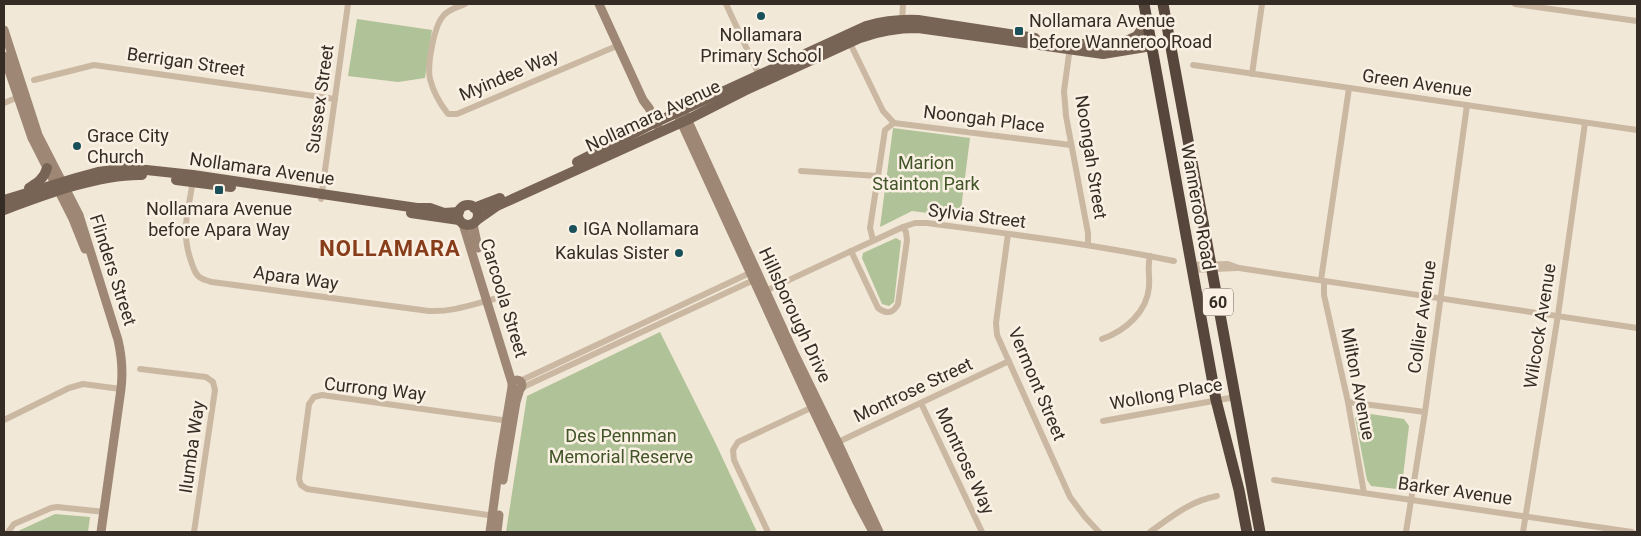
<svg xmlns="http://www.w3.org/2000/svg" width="1641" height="536" font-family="Roboto,sans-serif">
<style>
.green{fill:#b0c297}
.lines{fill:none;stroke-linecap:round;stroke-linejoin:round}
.street{stroke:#cbb8a3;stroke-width:6}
.secondary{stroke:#9e8774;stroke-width:9}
.primary{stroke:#786455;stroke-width:10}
.highway{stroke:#57463c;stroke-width:11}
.poi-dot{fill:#195059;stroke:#faf1e4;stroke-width:2}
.labels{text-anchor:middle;stroke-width:5;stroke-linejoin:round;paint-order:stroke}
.shield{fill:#faf1e4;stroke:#70675e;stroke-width:1}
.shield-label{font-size:16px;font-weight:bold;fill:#352c25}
.poi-label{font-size:18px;fill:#352c25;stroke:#faf1e4;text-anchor:start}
.street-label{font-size:18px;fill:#352c25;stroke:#faf1e4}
.park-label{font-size:18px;fill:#415528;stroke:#faf1e4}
.district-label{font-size:22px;font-weight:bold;letter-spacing:1px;fill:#883d1a;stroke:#faf1e4}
</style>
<rect width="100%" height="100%" fill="#f2e8d7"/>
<g class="green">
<polygon points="357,19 432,30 425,78 398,82 348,76"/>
<polygon points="893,128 970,138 960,217 912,211 880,227"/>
<polygon points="896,238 901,241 894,302 889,306 882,304 862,258 863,253"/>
<polygon points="660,332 715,442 757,532 506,532 527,396"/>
<polygon points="1364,413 1404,419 1409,426 1402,485 1397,489 1371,486 1367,480 1355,418"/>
<polygon points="55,514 90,517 88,532 16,532"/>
</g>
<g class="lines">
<g class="street">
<path d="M465,4C458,7 449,9 444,15C434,25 427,65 430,79C433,91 441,105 448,114H457L619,45"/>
<polyline points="726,4 760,77"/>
<polyline points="1515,4 1637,21"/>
<polyline points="902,22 903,4"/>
<polyline points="849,41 883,111 894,123 885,130 870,228 873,240"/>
<polyline points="1070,47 1064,91 1066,116 1088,233 1088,245"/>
<polyline points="1193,65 1637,130"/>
<polyline points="1252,74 1262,4"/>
<polyline points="34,80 94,65 335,99"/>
<polyline points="4,103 21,96"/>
<polyline points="894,123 1071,145"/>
<polyline points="801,171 878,176"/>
<path d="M193,179C189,211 180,229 191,261C193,267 195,275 201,278C204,280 208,281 212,282L429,311C452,312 471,305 494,299"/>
<polyline points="321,199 348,4"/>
<polyline points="1008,234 996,323 997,335 1070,497 1085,517 1099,532"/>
<path d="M851,251L878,308C886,314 893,314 898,304L907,240L906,232L903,227"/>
<polyline points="1191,265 1228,264 1239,268 1637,328"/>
<polyline points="1192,270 1237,268"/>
<polyline points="1321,280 1349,88"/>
<polyline points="1324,281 1324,295 1348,402 1364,493"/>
<path d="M763,292L903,227L915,223H927C1010,234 1092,244 1174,261"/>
<path d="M1102,339C1125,331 1147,312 1149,287C1150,275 1147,268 1150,256"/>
<polyline points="140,369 206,377 213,382 215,390 194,532"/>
<polyline points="520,381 754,271"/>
<polyline points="521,388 756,279"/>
<polyline points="1348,402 1425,412"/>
<polyline points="921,403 982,532"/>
<polyline points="4,420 69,388 83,384 121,389"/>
<polyline points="1103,421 1235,397"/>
<polyline points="834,444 1009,361"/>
<polyline points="1274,480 1632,532"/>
<polyline points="495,516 307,489 301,485 299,479 309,404 314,397 322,395 509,421"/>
<polyline points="8,532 14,524 51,508 57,507 105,512"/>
<polyline points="768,532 734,460 733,450 738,442 815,406"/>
<path d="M1150,532C1171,517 1190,501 1217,496"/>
<polyline points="1406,532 1425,412 1467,105"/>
<polyline points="1523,532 1558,315 1585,123"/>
</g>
<g class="secondary">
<polyline points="599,4 643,100 649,108 660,131"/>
<path d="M4,30L38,135L79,215L118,340C122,357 123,372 121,389L101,532"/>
<polyline points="4,56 32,138 73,219 85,249"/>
<polyline points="683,110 795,355 838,443 879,532"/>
<polyline points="677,113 812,407 857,502 873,532"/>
<polyline points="463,224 512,383"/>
<polyline points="473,224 478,248"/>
<circle cx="517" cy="385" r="5"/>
<polyline points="503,480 516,402 520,389"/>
<polyline points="490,532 499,465 512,387"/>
<polyline points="497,532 499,515"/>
</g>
<g class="primary">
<polyline points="1066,43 1113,46 1126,45"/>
<polyline points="1119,44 1137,36 1147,22"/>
<path d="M577,162L650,125L866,26C884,21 899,19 918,20L1035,38"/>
<polyline points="176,180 231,187"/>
<path d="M29,188C37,183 44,179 47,168"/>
<polyline points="4,200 76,178 98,172 128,168 193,175 417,208 430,208 444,213 459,212"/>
<circle cx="468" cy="215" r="10"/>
<polyline points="474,208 500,198"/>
<path d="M4,210C44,195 99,174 142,175"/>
<polyline points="411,213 459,220"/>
<path d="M477,220L497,206L687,120L744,91L860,38C879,31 897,28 918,28L1103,54L1170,43"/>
</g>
<g class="highway">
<polyline points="1144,4 1216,400 1239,490 1247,532"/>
<polyline points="1163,4 1260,532"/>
</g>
</g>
<g class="poi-dot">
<circle cx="761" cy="16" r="5"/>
<rect x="1014" y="26" width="10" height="10" rx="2.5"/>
<circle cx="77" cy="146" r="5"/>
<rect x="214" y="185" width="10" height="10" rx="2.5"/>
<circle cx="573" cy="229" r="5"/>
<circle cx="679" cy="253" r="5"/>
</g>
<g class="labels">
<rect class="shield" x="1203" y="288.5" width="30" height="27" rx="4"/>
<g class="shield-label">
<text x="1218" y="308">60</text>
</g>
<g class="poi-label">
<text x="1029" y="27">Nollamara Avenue<tspan x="1029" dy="21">before Wanneroo Road</tspan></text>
<text x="761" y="41" text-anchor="middle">Nollamara<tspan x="761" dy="21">Primary School</tspan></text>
<text x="87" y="142">Grace City<tspan x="87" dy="21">Church</tspan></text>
<text x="219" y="215" text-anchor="middle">Nollamara Avenue<tspan x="219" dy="21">before Apara Way</tspan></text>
<text x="583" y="235">IGA Nollamara</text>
<text x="669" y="259" text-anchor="end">Kakulas Sister</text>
</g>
<g class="street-label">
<text transform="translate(186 62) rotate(8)" y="6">Berrigan Street</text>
<text transform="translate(509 75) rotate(-23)" y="6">Myindee Way</text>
<text transform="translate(1417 83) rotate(8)" y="6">Green Avenue</text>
<text transform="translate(320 99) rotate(-82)" y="6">Sussex Street</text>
<text transform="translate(653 116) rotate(-25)" y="6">Nollamara Avenue</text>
<text transform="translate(984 119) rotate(7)" y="6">Noongah Place</text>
<text transform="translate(1091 157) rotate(81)" y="6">Noongah Street</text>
<text transform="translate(262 169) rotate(8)" y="6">Nollamara Avenue</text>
<text transform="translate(1198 207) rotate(80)" y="6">Wanneroo Road</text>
<text transform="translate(977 216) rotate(7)" y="6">Sylvia Street</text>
<text transform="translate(113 270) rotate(72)" y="6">Flinders Street</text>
<text transform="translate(296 278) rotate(8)" y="6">Apara Way</text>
<text transform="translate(504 298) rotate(73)" y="6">Carcoola Street</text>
<text transform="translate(795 315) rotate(65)" y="6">Hillsborough Drive</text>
<text transform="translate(1422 317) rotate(-82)" y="6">Collier Avenue</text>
<text transform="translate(1540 326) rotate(-81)" y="6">Wilcock Avenue</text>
<text transform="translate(1037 384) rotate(67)" y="6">Vermont Street</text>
<text transform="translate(1358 384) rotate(79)" y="6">Milton Avenue</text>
<text transform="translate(375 389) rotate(6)" y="6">Currong Way</text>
<text transform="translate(913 390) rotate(-25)" y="6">Montrose Street</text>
<text transform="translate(1166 394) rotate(-10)" y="6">Wollong Place</text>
<text transform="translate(192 447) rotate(-82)" y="6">Ilumba Way</text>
<text transform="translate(965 461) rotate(65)" y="6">Montrose Way</text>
<text transform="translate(1455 491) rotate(8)" y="6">Barker Avenue</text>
</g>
<g class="park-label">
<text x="926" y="169">Marion<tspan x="926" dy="21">Stainton Park</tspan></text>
<text x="621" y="442">Des Pennman<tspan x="621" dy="21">Memorial Reserve</tspan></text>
</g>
<g class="district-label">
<text x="390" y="256">NOLLAMARA</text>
</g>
</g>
<rect width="1641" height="536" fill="none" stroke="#352c25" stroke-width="10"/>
</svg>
